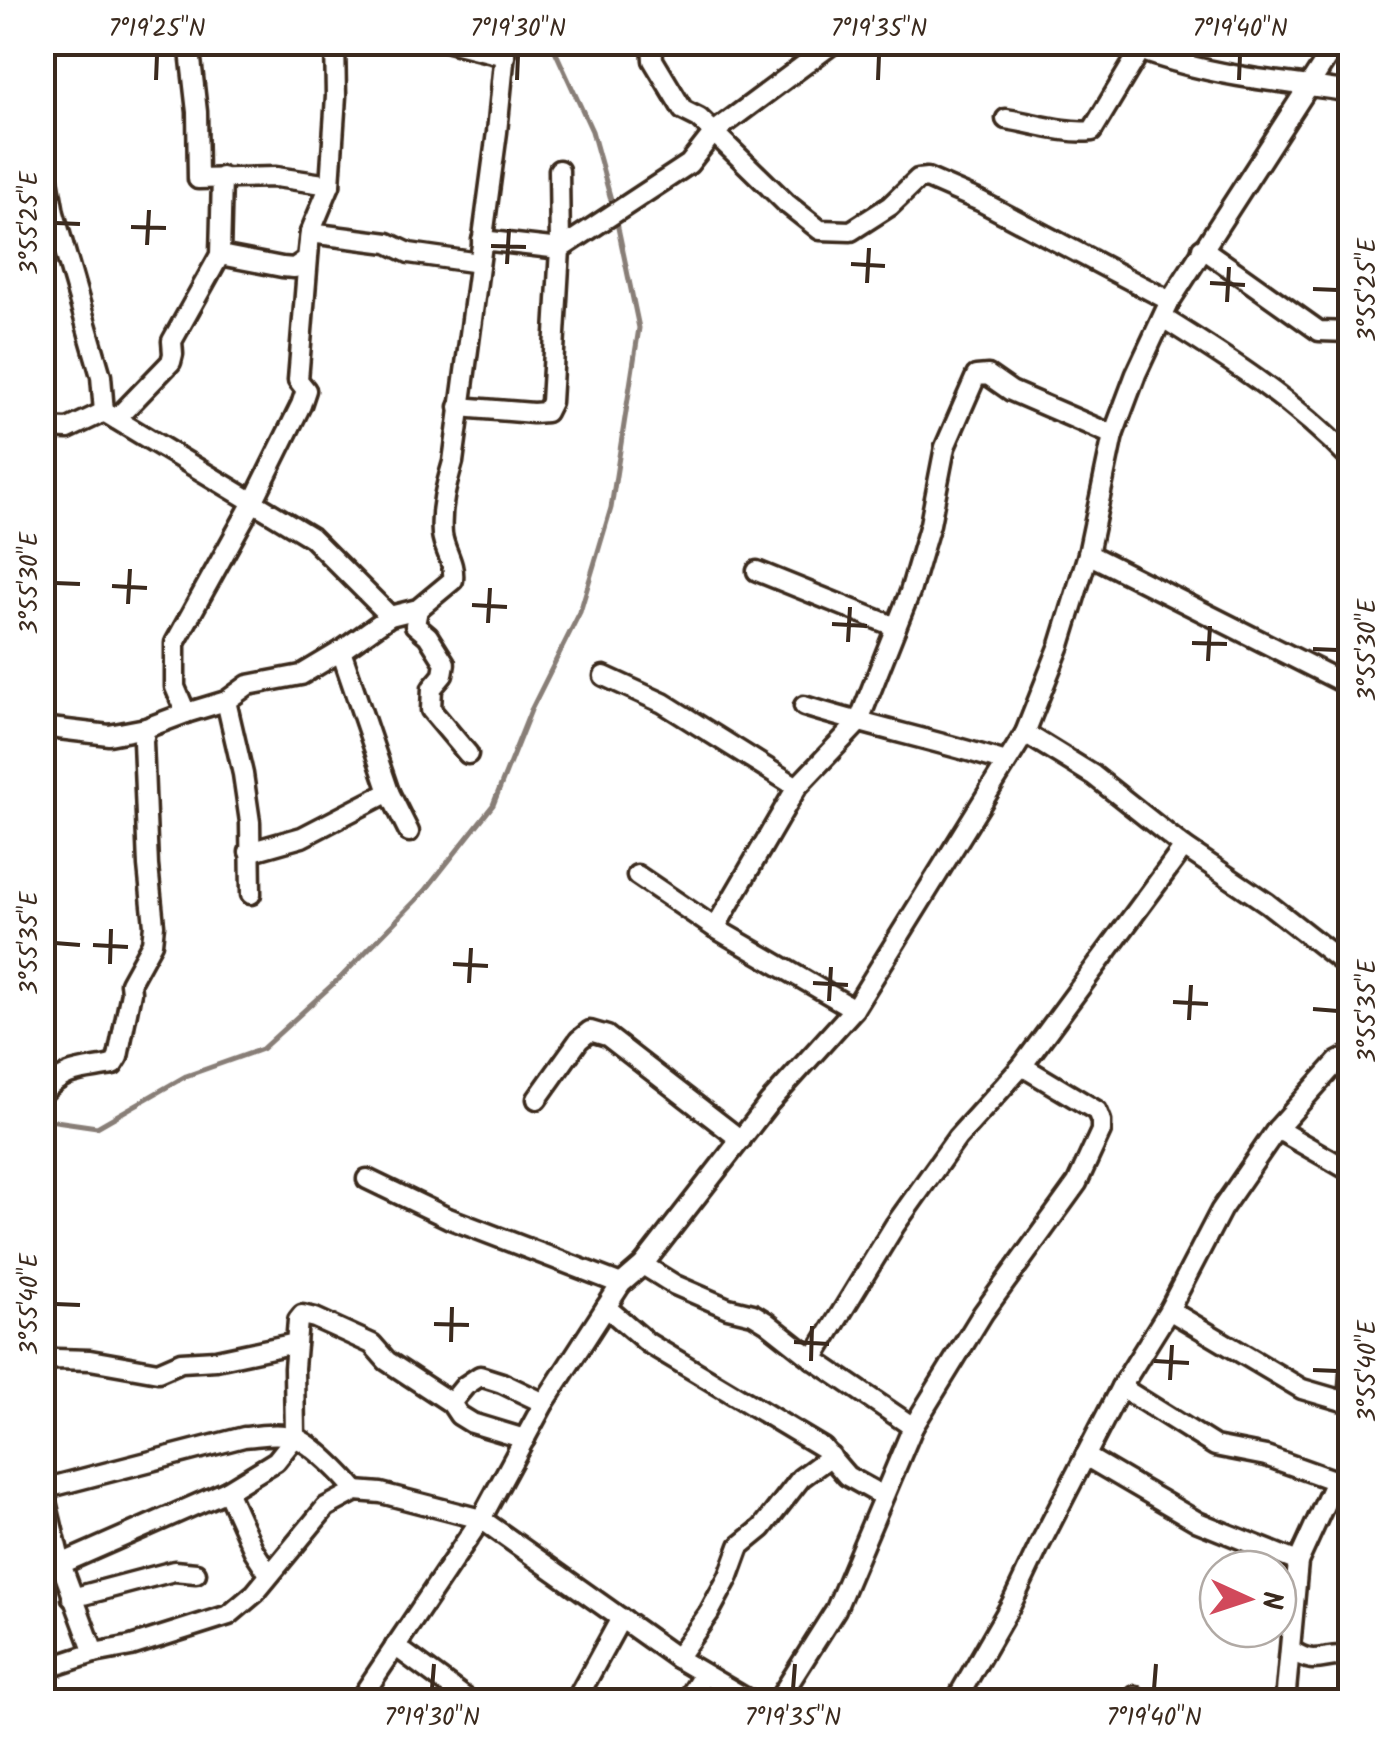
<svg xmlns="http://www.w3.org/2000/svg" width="1393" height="1744" font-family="Kalam,sans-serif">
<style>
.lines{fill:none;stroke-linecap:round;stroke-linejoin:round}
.stream{stroke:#887e77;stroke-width:5}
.minor-casing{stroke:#3b2a1e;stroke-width:25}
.minor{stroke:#fff;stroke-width:18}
.ticks{fill:none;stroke:#3b2a1e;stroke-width:4}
.neatline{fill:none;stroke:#3b2a1e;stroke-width:4}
.ticks-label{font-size:25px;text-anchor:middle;fill:#3b2a1e}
</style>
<rect width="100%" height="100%" fill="#fff"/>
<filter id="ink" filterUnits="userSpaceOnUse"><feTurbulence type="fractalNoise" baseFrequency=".01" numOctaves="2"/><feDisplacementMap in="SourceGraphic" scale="20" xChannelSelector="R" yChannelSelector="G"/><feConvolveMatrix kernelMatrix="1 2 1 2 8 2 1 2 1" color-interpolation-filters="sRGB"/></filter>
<g filter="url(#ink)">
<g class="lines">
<g class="stream">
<polyline points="551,42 592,131 613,207"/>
<polyline points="42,1119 97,1127 186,1076 262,1049 343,975 425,891 493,805 531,710 580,612 611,508 639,328 616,218"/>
</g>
<g class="minor-casing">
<g id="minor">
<polyline points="189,42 197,112 198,179 276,177 330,185"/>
<polyline points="449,42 505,56"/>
<polyline points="652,42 653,60 683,110 699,118 786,203 820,230 851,231 890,206 918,179 927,178 980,201 1170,301"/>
<path d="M1128,42C1144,54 1162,57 1180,63C1232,78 1285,82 1338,90L1350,95"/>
<path d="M1006,119C1033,123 1065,134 1092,131L1140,51"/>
<polyline points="42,146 54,213 101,376 104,412"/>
<polyline points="482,240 560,249 689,164 714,132 835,42"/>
<polyline points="1202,248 1319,331 1350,332"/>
<polyline points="220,255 282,267 294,268 307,259 310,233 388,243 409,253 479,263"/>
<path d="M1163,318C1229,359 1296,402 1350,459"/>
<polyline points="459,407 533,413 546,412 551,402 560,249 559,170"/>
<polyline points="104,412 311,537 390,616"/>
<polyline points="116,419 171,362 173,354 172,341 220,255 222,177"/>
<polyline points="42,428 68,429 104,412"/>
<polyline points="1088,554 1350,686"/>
<polyline points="757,571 896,627"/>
<polyline points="418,609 415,625 428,636 445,663 443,675 432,688 431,710 468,754"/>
<polyline points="341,651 389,792 409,832"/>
<polyline points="604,676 663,703 797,787"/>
<polyline points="226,701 243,774 250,822 251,894"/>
<path d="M804,706C871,727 939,741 1006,762"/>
<path d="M186,713L226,701L248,685L301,675L341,651L390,616L418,609L453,580C455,562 444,551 442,534C440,508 446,486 453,462L497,132L506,42"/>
<polyline points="42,727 109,735 146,728 186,713 175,687 175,643 253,502 301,405 306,390 298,380 310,233 330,185 336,96 335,42"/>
<polyline points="1025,733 1093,775 1184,847 1267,903 1350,968"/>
<polyline points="249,852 302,837 389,792"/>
<polyline points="637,875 715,928 854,1009"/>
<polyline points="715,928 797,787 858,723 910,592 930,524 945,447 976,376 988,375 1011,391 1113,435"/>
<path d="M42,1094C65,1068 82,1071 113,1065L118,1057L131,992L130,983L152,943L154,925L148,866L143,741L146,728"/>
<polyline points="537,1099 579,1040 590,1031 607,1036 741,1140"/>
<polyline points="1277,1129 1350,1171"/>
<polyline points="367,1179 448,1218 621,1284"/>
<polyline points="643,1265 675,1285 728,1308 753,1314 766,1322 813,1359 913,1427"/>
<polyline points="606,1307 648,1343 823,1448 847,1476 883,1496"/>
<polyline points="1169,1310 1302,1389 1350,1403"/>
<polyline points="813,1359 895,1225 957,1138 1022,1066 1184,847"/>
<polyline points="42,1363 56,1359 90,1360 158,1372 181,1362 216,1360 296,1343"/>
<polyline points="1121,1387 1215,1446 1266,1456 1350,1486"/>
<polyline points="1348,1402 1350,1374"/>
<polyline points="451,1403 465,1386 480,1376 502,1383 544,1403"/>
<polyline points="1085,1456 1198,1522 1298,1562"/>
<polyline points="42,1485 61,1564 94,1653"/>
<path d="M43,1489L244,1437C260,1436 278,1432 294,1437C313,1444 343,1475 356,1491"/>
<polyline points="227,1491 254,1551 269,1574"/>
<polyline points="61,1564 227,1491 276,1461 295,1437 294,1368 298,1320 302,1315 315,1318 372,1344 387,1361 451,1403 459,1415 472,1423 525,1439"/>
<polyline points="72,1598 174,1571 196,1573"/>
<polyline points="395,1646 471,1702"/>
<path d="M1291,1650C1318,1669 1325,1651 1350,1657"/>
<polyline points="677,1658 709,1613 729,1576 740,1546 762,1528 801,1478 831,1456"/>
<polyline points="42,1670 94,1653 131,1646 229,1615 255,1593 326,1507 356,1491 381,1493 481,1519 677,1658 752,1702"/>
<polyline points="358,1702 481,1519 544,1403 621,1284 643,1265 769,1103 854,1009 1025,733 1060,645 1088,554 1113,435 1136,374 1170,301 1337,42"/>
<polyline points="575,1702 621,1618"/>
<polyline points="686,1702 703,1675"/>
<polyline points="777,1702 836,1609 913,1427 983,1313 1077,1183 1101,1131 1101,1121 1097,1111 1022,1066"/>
<polyline points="955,1702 1012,1603 1040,1544 1121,1387 1169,1310 1221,1210 1277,1129 1337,1062 1350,1055"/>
<polyline points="1132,1702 1135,1696"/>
<polyline points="1285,1702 1298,1562 1336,1479"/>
</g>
</g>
<use href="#minor" class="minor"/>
</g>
</g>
<path class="ticks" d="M156,80L157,55M517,80L518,55M878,80L879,55M1239,80L1240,55M55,223L80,224M131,227L166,228M147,245L149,210M491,246L526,247M507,264L509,229M851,264L885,266M867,283L869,248M1210,283L1245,285M1313,289L1338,290M1227,302L1229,267M55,583L80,584M112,586L147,588M128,604L130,569M472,605L507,607M488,623L490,588M832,624L867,626M848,642L850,607M1192,643L1227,644M1313,649L1338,650M1208,661L1210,626M55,943L80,945M93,945L128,947M110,964L111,929M453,964L488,966M469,983L471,948M813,983L848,985M829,1001L831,967M1173,1002L1208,1004M1313,1009L1338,1011M1189,1020L1191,985M55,1304L80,1305M434,1324L469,1325M451,1342L452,1307M794,1342L829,1344M811,1361L812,1326M1154,1361L1189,1363M1313,1370L1338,1371M1170,1380L1172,1345M432,1689L434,1664M793,1689L795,1664M1154,1689L1156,1664"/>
<rect width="1393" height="1744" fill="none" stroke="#fff" stroke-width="110"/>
<g transform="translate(1248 1599) rotate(93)"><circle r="48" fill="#ffffff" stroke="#b1aaa5" stroke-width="2.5"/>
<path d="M0-8L18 38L0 25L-18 38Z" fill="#d1495b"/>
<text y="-15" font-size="28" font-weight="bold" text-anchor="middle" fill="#3b2a1e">N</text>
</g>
<rect x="55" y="55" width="1283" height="1634" class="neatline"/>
<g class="ticks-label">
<text x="157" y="36">7°19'25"N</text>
<text x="518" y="36">7°19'30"N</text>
<text x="879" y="36">7°19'35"N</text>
<text x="1240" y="36">7°19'40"N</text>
<text transform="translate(28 223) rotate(-90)" y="9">3°55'25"E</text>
<text transform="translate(1366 290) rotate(-90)" y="9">3°55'25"E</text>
<text transform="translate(28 583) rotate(-90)" y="9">3°55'30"E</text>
<text transform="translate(1366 650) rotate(-90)" y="9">3°55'30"E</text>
<text transform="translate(28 943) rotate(-90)" y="9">3°55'35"E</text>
<text transform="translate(1366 1011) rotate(-90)" y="9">3°55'35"E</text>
<text transform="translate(28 1304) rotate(-90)" y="9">3°55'40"E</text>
<text transform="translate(1366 1371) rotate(-90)" y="9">3°55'40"E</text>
<text x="432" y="1725">7°19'30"N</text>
<text x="793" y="1725">7°19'35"N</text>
<text x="1154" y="1725">7°19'40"N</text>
</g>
</svg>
